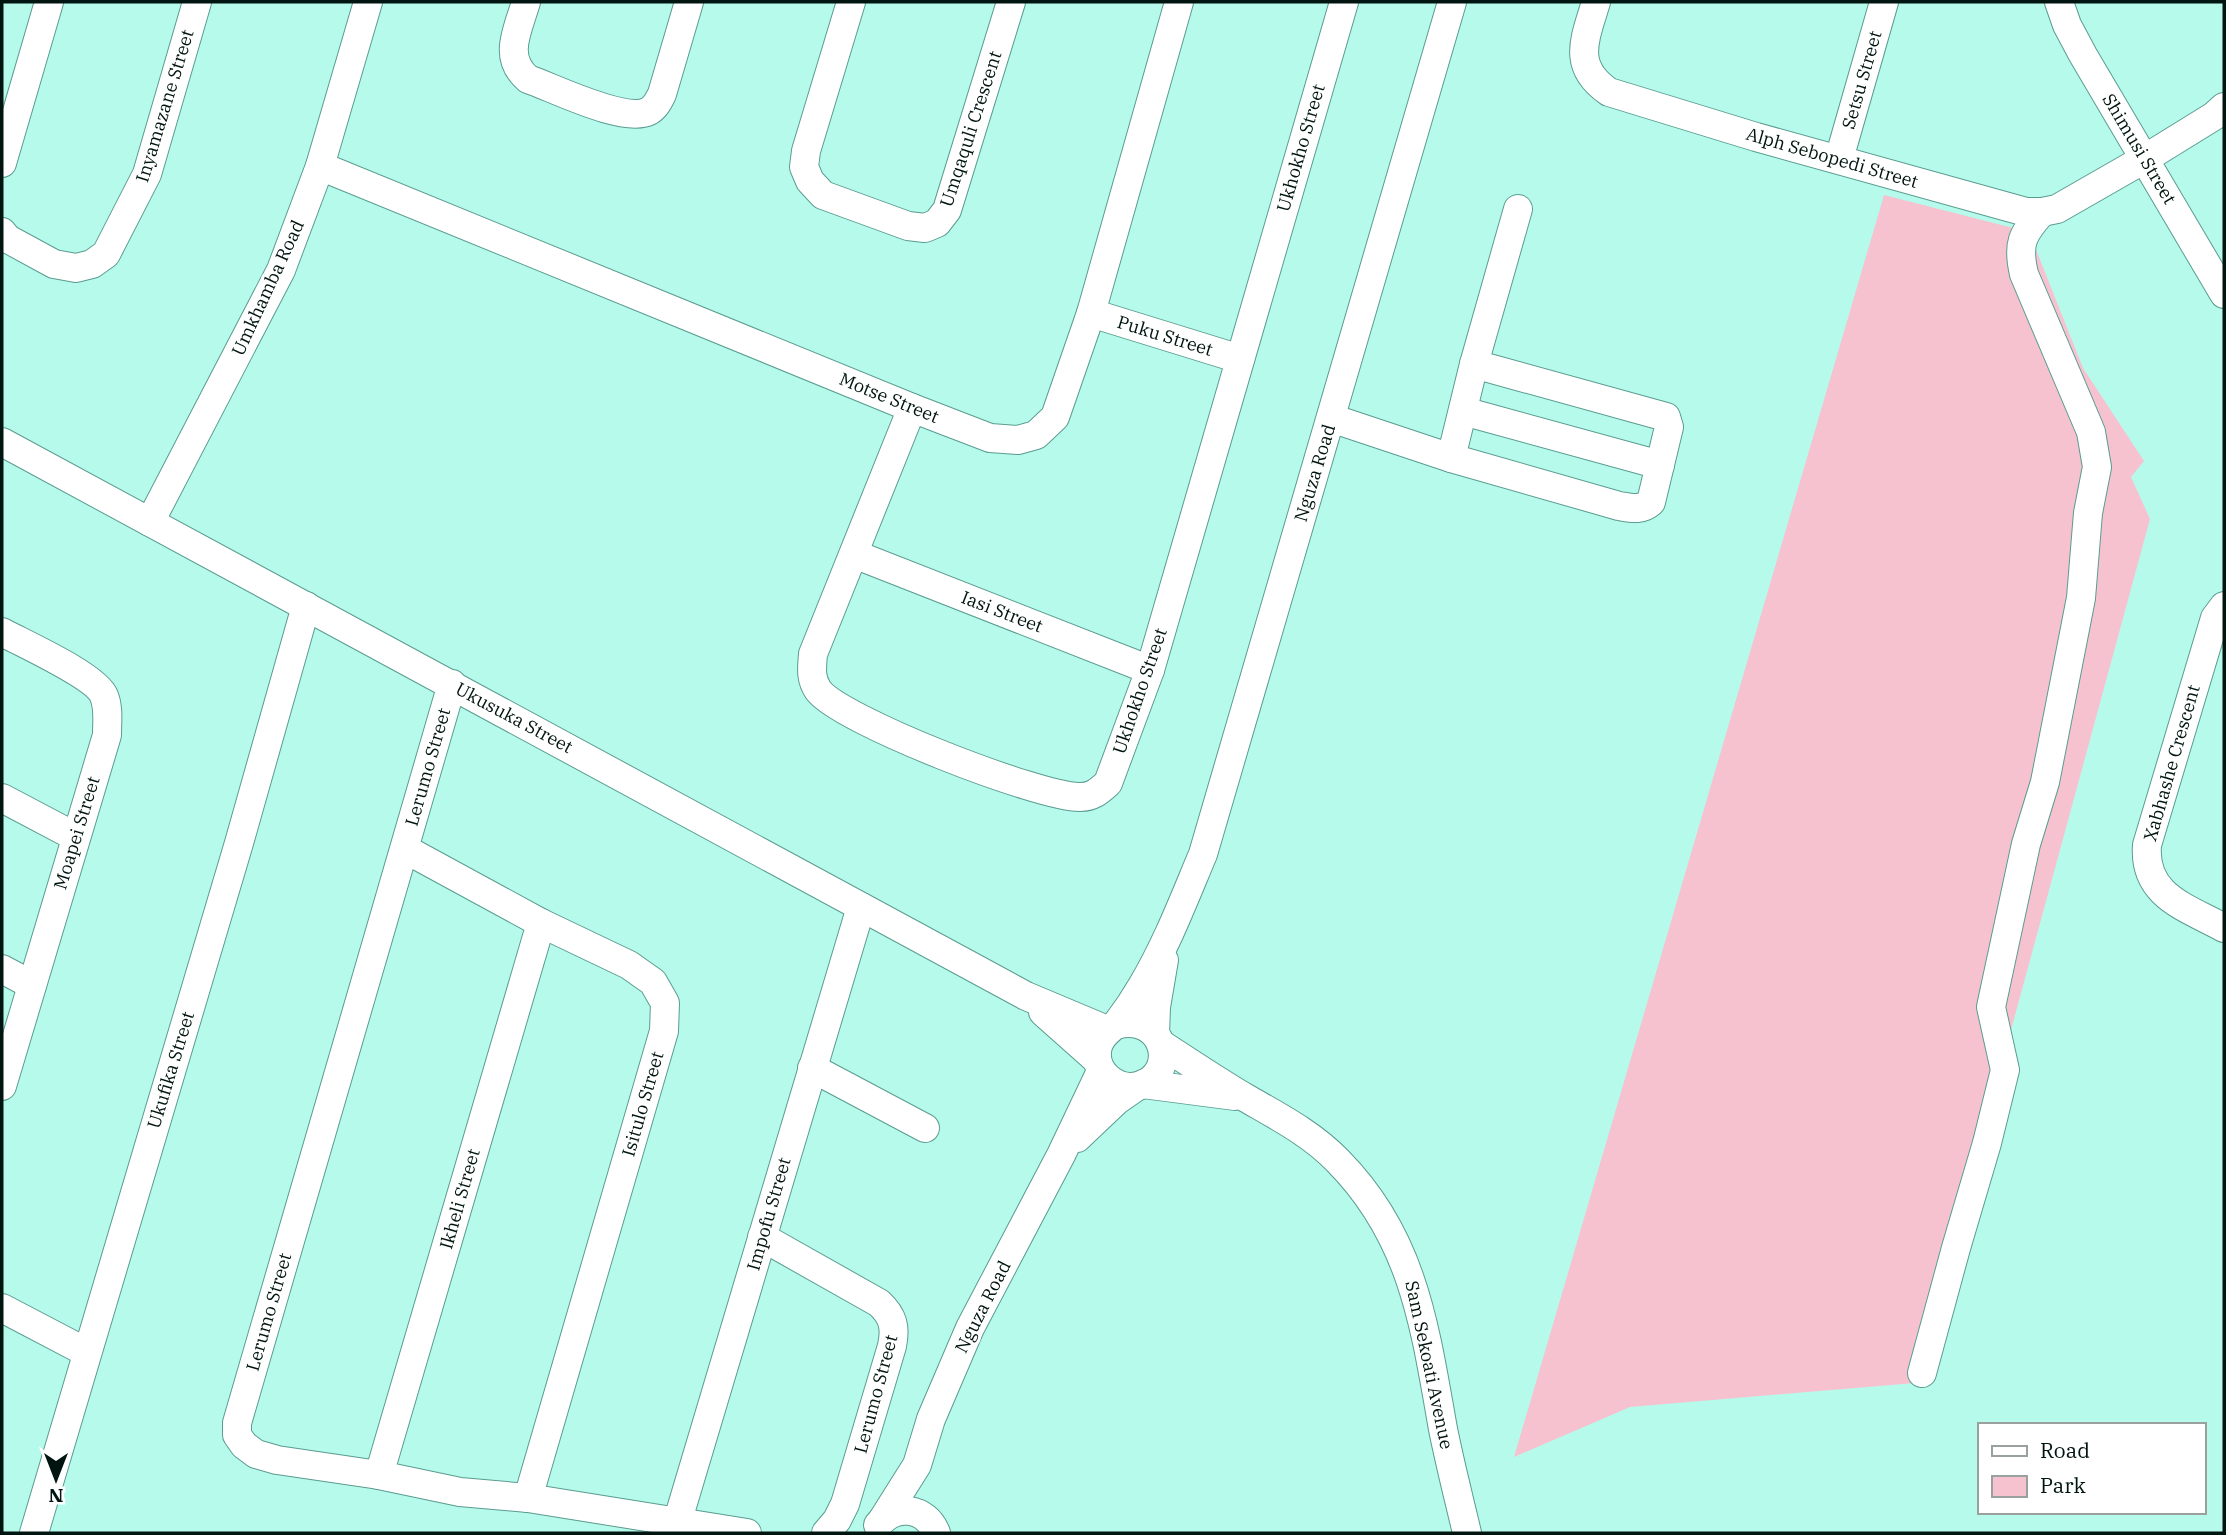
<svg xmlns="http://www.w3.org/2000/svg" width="2226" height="1535" font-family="'IBM Plex Serif',serif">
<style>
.green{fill:#f7c2d0}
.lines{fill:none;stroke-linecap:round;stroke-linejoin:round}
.minor-casing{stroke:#5a9c90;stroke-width:30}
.minor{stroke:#fff;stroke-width:28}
.labels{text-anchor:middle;stroke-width:6;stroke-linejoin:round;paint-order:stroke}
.street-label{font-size:18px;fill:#001410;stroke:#fff}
</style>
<rect width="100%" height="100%" fill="#b6faec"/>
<polygon class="green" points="1884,195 2029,232 2083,368 2144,461 2131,477 2150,519 1915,1383 1630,1407 1514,1457"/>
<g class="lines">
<g class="minor-casing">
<g id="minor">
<path d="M526,2C518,30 502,57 528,79C554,88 625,124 649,111C656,107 659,100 662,94L689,2"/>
<polyline points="851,2 806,151 804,167 810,181 823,195 908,226 925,228 937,223 947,210 1011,2"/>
<path d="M1596,2C1585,39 1571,66 1609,92L1756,137L2026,212H2042L2057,209L2146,158L2214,116L2224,107"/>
<polyline points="2059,2 2067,25 2083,55 2224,294"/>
<polyline points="1839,159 1884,2"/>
<polyline points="2,163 49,2"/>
<polyline points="320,166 912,408 990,438 1018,440 1036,435 1055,417 1091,313 1179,2"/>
<polyline points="2,232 8,239 54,264 76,268 92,264 106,254 147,174 197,2"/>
<polyline points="1091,313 1240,359"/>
<path d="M912,408L813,654C812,667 810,678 818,690C839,720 1041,798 1080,797C1093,797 1099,791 1108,783L1150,670L1344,2"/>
<polyline points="1463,411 1660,465"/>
<path d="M1331,418L1451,458L1619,506C1631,508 1641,511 1651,502L1669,427L1666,417L1474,364"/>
<polyline points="2,442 1026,996 1107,1030"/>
<polyline points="1451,458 1474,364 1518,209"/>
<polyline points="150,522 281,270 320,166 368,2"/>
<polyline points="854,554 1150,670"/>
<path d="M2224,606L2215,618L2147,845C2143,896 2186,907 2224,928"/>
<path d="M2,632C24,644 96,676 104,696C109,708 107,722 107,735L2,1086"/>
<polyline points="452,684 237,1423 237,1435 244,1445 256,1454 277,1460 379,1475 460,1492 528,1498 747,1533"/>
<polyline points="2,798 76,837"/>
<polyline points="405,849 541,923 629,965 653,982 665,1003 664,1031 528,1498"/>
<polyline points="2,969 32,985"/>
<polyline points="1043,1012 1097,1060"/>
<path d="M1116,1025C1161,1012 1180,1067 1144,1084C1119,1095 1091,1072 1098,1046C1102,1033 1111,1030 1118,1022C1127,1010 1135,998 1142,986C1167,944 1184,899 1203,854L1452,2"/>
<polyline points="1155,1034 1156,1007 1164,960"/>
<path d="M1161,1044C1189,1062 1217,1081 1246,1098C1279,1117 1312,1134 1338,1161C1414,1238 1425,1328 1443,1429C1450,1464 1459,1499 1467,1533"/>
<polyline points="812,1068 925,1128"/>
<polyline points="1143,1084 1235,1096"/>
<polyline points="1077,1138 1116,1101 1136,1087"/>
<path d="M762,1237L879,1303C893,1316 896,1327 892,1346L845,1504L837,1520L826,1533"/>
<polyline points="2,1308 86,1352"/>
<path d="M1922,1373L1956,1248L1987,1143L2005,1070L1991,1007L2026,844L2045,782L2081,598L2088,513L2097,467L2091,432L2024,274C2017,244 2022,234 2042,212"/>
<polyline points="379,1475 541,923"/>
<polyline points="883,1519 917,1465 931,1419 970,1328 1061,1155 1101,1071"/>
<polyline points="677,1523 861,907"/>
<path d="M878,1525C895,1503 926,1507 936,1533"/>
<polyline points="34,1533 239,843 306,606"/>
</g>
</g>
<use href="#minor" class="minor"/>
</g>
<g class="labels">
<g class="street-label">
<text transform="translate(1862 80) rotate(-74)" y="6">Setsu Street</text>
<text transform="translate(165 106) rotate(-73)" y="6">Inyamazane Street</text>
<text transform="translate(971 129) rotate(-72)" y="6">Umqaquli Crescent</text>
<text transform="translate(1301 148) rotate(-74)" y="6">Ukhokho Street</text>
<text transform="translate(2139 149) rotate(59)" y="6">Shimusi Street</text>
<text transform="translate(1832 158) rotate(16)" y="6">Alph Sebopedi Street</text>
<text transform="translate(268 288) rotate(-65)" y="6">Umkhamba Road</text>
<text transform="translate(1165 336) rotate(17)" y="6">Puku Street</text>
<text transform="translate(889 398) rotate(22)" y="6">Motse Street</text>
<text transform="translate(1315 473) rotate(-73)" y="6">Nguza Road</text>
<text transform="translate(1002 612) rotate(21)" y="6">Iasi Street</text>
<text transform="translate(1140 691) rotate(-71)" y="6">Ukhokho Street</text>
<text transform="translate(514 718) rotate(28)" y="6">Ukusuka Street</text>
<text transform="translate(2172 763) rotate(-74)" y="6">Xabhashe Crescent</text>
<text transform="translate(428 767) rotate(-74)" y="6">Lerumo Street</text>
<text transform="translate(77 833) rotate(-73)" y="6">Moapei Street</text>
<text transform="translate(171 1070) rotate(-73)" y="6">Ukufika Street</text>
<text transform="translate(643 1104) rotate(-74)" y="6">Isitulo Street</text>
<text transform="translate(460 1199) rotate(-74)" y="6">Ikheli Street</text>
<text transform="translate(769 1214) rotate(-74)" y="6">Impofu Street</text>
<text transform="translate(983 1307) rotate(-63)" y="6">Nguza Road</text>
<text transform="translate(269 1312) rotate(-74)" y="6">Lerumo Street</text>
<text transform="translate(1429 1365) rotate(78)" y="6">Sam Sekoati Avenue</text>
<text transform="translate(876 1394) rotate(-75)" y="6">Lerumo Street</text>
</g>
</g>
<rect width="2226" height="1535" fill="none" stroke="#001410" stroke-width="7"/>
<rect x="1978" y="1423" width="228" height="91" fill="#ffffff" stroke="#99a19f" stroke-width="2"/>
<rect x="1992" y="1446" width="35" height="10" fill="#ffffff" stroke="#99a19f" stroke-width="2"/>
<text x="2040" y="1458" font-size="21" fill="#001410">Road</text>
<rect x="1992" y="1476" width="35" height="21" fill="#f7c2d0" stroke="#99a19f" stroke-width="2"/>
<text x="2040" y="1493" font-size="21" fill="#001410">Park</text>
<g transform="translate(56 1479) rotate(180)" stroke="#ffffff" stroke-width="5" paint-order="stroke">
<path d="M0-5L12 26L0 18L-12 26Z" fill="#001410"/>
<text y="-10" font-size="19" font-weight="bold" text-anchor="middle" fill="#001410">N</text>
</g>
</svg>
